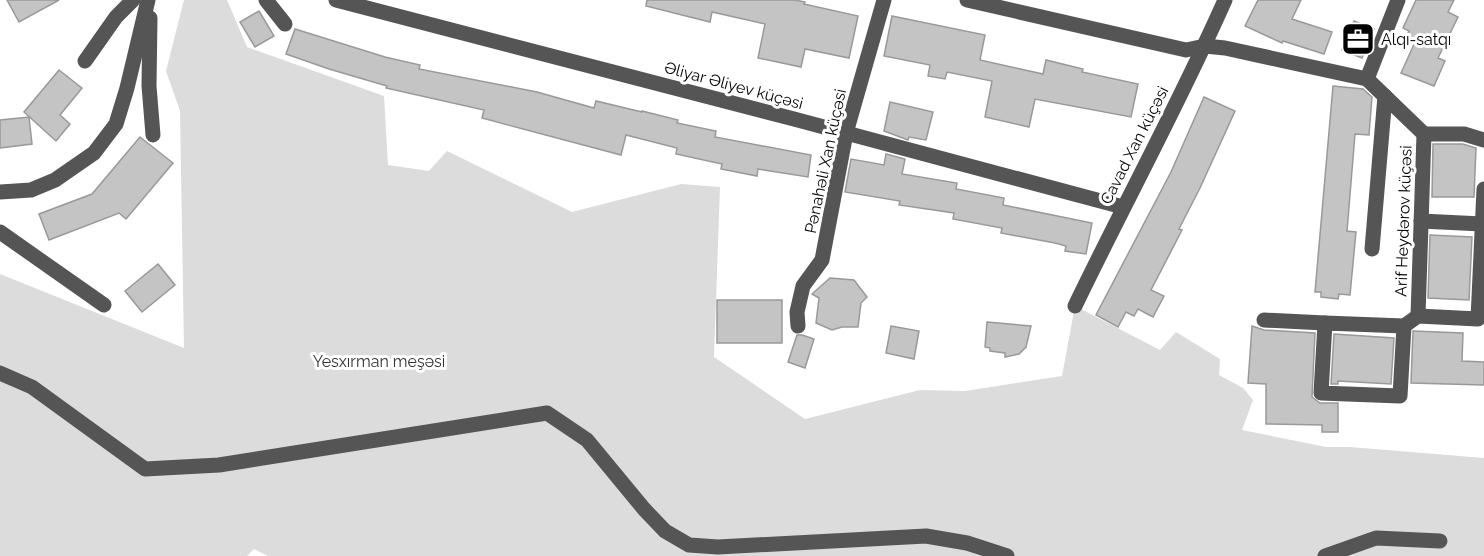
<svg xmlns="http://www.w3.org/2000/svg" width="1484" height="556" font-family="Raleway,sans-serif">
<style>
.green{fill:#dcdcdc}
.building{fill:#c4c4c4;stroke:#999;stroke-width:1.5}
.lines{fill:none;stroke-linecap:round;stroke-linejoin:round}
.minor{stroke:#555;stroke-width:15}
.labels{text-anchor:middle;stroke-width:6;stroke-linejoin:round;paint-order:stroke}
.poi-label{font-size:16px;fill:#000;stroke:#fff;text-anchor:start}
.street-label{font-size:16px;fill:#000;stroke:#fff}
.park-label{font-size:16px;fill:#333;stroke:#fff}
</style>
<rect width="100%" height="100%" fill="#fff"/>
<polygon class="green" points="184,0 227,0 247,47 384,96 388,165 429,171 447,151 572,212 681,184 720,187 714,357 805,419 920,390 965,391 1062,376 1075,306 1160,350 1176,332 1220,359 1219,375 1243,388 1253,400 1242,430 1326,447 1350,447 1484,458 1484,556 268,556 254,549 247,556 0,556 0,274 184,348 180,111 166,71"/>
<g class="building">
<polygon points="7,0 59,0 19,22"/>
<polygon points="647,0 795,0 805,2 804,4 858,16 849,58 805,49 801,67 758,58 765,24 712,12 710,22 646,6"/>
<polygon points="1258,0 1301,0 1292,19 1332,32 1324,54 1283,41 1282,43 1245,26"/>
<polygon points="1416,0 1454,0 1448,12 1458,17 1438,58 1445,61 1434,86 1401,73 1415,42 1405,38 1409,31 1403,28"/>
<polygon points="259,11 274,36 255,47 240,22"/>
<polygon points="892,16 985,35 980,60 1043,74 1046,60 1083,69 1082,72 1138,84 1131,117 1035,99 1029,127 985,117 992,81 947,72 945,79 928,76 930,65 884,56"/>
<polygon points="1354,21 1374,29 1362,58 1342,50"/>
<polygon points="295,29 385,57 420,65 419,69 537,92 594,108 596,101 642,112 642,111 678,120 677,123 716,131 715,137 811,155 808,177 758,169 757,176 721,169 722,164 676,154 677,148 626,135 621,155 482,118 484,110 386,88 387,86 329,69 286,54"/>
<polygon points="59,70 82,88 60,115 70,124 56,141 24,112"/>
<polygon points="1333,86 1363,89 1372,97 1369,135 1355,134 1347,231 1356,232 1350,295 1339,294 1338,299 1321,297 1321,292 1315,292"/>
<polygon points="1204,97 1235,111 1200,188 1179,229 1182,230 1151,290 1164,296 1153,317 1138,309 1134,316 1126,312 1118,327 1096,315 1171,172"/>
<polygon points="890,102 933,112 926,140 909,137 908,140 884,131"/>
<polygon points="29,117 32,144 0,148 0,120"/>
<polygon points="140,137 173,163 126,219 119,213 49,240 39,214 92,194"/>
<polygon points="1433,144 1463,144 1476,148 1474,197 1432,197"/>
<polygon points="886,154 905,159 902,174 957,183 956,189 1004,198 1003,205 1092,223 1086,254 1065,251 1066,246 1055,243 1001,233 1002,228 953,219 954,213 899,205 900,201 845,192 851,159 884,165"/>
<polygon points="1430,235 1472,237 1469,300 1428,298"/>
<polygon points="158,264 175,285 142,312 125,291"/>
<polygon points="830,278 854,280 867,297 861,303 858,327 842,327 832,330 816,323 819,298 812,294"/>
<rect x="717" y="300" width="65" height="43"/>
<polygon points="987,322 1031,326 1026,347 1019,354 1005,357 1005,353 990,351 990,348 985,347"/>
<polygon points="891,326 919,331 914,359 886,353"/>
<polygon points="1252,326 1264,330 1315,333 1312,397 1320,403 1338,403 1338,432 1322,432 1322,425 1266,424 1266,384 1248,383"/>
<polygon points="1413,331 1463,333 1462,361 1484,362 1484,385 1411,383"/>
<polygon points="1334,334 1394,338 1391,384 1338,381 1338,384 1331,384"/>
<polygon points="797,335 802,335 814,339 805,368 788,362"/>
</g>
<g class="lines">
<g class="minor">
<polyline points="266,0 285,24"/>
<polyline points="336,0 794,119 1123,207"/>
<polyline points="967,0 1186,50 1205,46 1225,48 1367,79"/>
<polyline points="1398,0 1367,79 1424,134 1418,316"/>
<polyline points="150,18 149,86 153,135"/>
<polyline points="85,61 116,17 133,0"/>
<polyline points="1424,134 1464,134 1484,140"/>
<polyline points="0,192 31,190 55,180 94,153 116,124 127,88 148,0"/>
<polyline points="1421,221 1482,224"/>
<polyline points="0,232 104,305"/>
<polyline points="1372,249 1385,96"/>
<path d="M1075,306C1124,204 1179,104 1225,0"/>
<polyline points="1264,320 1325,323"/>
<polyline points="798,326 797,312 803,286 822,260 846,133 884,0"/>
<polyline points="1404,326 1400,396 1321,393 1325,323 1404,326 1418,316 1478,319 1484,189"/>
<polyline points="0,373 32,387 145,469 219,465 547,413 587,440 644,509 665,531 689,545 718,547 926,536 967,543 1007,556"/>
<polyline points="1325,556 1376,538 1440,541"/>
</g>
</g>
<defs>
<g id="office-square" transform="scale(1.725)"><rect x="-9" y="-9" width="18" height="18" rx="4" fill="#000" stroke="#fff"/><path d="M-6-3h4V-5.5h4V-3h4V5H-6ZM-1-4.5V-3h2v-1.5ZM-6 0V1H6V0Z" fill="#fff"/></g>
</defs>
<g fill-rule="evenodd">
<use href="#office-square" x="1358" y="39"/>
</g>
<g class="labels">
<g class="poi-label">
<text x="1381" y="45">Alqı-satqı</text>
</g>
<g class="street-label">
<text transform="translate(734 85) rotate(15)" y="6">Əliyar Əliyev küçəsi</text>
<text transform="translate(1134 145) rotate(-63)" y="6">Cavad Xan küçəsi</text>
<text transform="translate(825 161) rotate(-78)" y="6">Pənahəli Xan küçəsi</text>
<text transform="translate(1403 221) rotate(-88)" y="6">Arif Heydərov küçəsi</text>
</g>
<g class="park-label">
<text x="379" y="367">Yesxırman meşəsi</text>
</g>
</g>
</svg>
